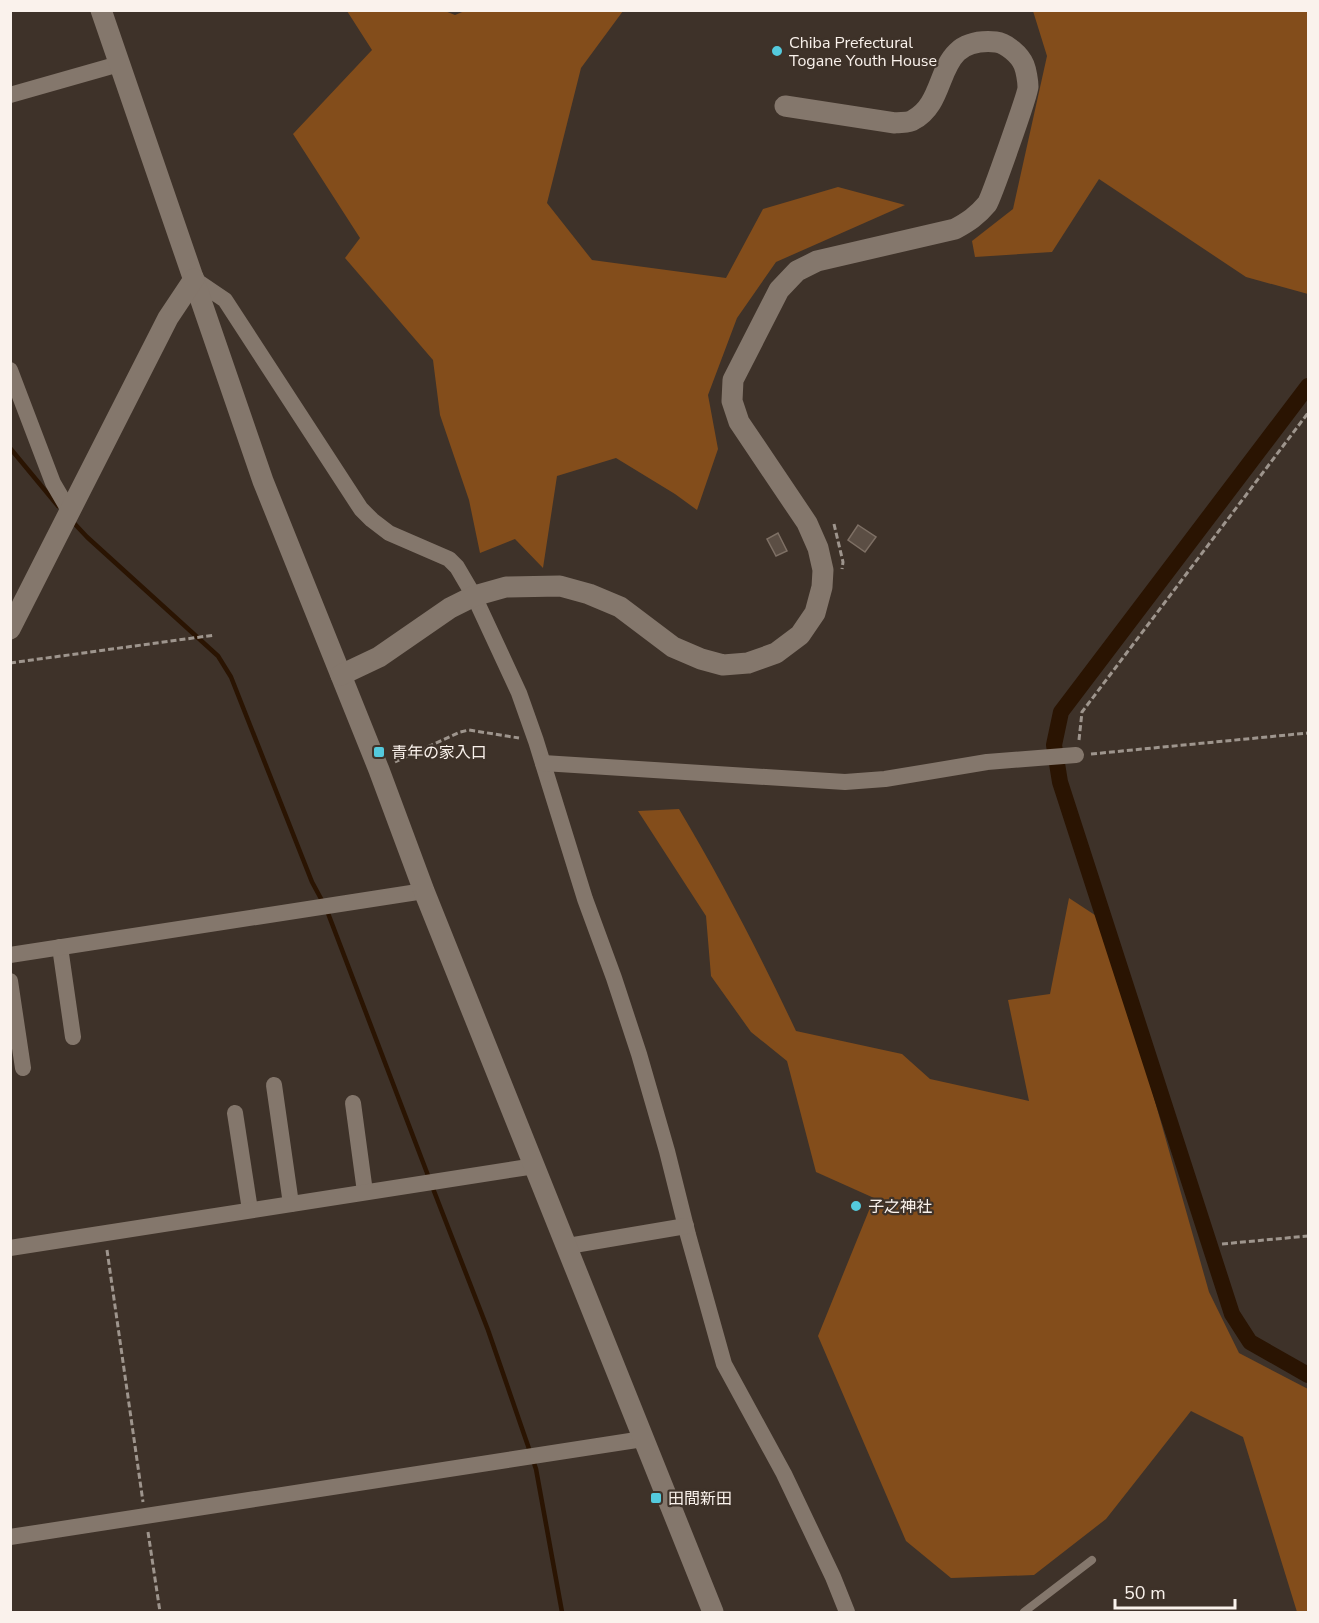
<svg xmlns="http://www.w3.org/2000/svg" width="1319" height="1623" font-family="'Nunito Sans','Noto Sans JP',sans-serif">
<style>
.forest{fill:#834d1b}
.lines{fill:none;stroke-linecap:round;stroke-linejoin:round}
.stream{stroke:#2a1402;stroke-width:4.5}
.canal{stroke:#2a1402;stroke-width:16}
.building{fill:#5b4e44;stroke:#7e7065;stroke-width:1.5}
.path{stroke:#9e958d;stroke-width:3;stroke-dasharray:6 3;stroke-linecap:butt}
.service{stroke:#84776c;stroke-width:8}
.minor{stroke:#84776c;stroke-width:16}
.tertiary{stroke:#84776c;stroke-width:21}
.poi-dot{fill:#54cadd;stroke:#3e3229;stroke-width:2}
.labels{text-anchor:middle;stroke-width:4.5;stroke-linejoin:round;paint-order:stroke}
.poi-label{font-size:16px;fill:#faf2ec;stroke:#3e3229;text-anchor:start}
</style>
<rect width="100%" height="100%" fill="#3e3229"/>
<g class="forest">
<polygon points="445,11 455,15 467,10 623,11 581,68 547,203 592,260 726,278 763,209 838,187 905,205 776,262 737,318 708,395 718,449 697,510 675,494 616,458 557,476 543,568 515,539 480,553 469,500 440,415 433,360 345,258 360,238 293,134 372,50 347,11"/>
<polygon points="1033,11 1308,11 1308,294 1246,277 1099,179 1052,252 975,257 972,241 1013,209 1047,56"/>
<path d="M679,809C722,881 760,955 796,1031L902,1054L930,1079L1029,1101L1008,1000L1050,994L1069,898L1104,921L1209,1292L1239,1353L1308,1389V1612H1297L1243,1437L1191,1411L1106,1519L1034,1575L951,1578L906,1541L818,1336L874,1198L816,1172L787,1061L751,1032L711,976L706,916L638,811Z"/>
</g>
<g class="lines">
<g class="stream">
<polyline points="10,448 58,506"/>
<polyline points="72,521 87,537 218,656 231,677 312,882 326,908 429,1178"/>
<polyline points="432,1186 488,1330 536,1469 562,1612"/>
</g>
<polyline class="canal" points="1308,386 1061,712 1054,745 1060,782 1232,1314 1250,1342 1308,1375"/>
</g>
<g class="building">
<polygon points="858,525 876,537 865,552 848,540"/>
<polygon points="778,533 787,551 776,556 767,539"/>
</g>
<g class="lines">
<g class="path">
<polyline points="834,524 843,562 842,569"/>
<polyline points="10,663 215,635"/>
<polyline points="1079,740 1082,712 1308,413"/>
<polyline points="1091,754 1308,733"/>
<polyline points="395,762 460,732 469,730 519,738"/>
<polyline points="1222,1244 1308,1236"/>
<polyline points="107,1250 143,1502"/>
<polyline points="148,1532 160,1612"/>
</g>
<polyline class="service" points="1024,1612 1092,1560"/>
<g class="minor">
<polyline points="10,95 119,64"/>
<polyline points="194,279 225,300 361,509 372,520 389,533 449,559 457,567 474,596 519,693 536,741 585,899 614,978 639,1054 667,1151 688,1235 724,1364 784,1474 833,1577 847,1612"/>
<polyline points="10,370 53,483 70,512"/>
<polyline points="543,763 845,782 885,779 987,762 1076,755"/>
<polyline points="60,947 73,1037"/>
<polyline points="10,955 424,891"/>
<polyline points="10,981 23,1068"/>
<polyline points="274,1085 291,1204"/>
<polyline points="353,1103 365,1192"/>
<polyline points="235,1113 250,1210"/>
<polyline points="568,1246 686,1226"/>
<polyline points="10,1248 535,1166"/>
<polyline points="10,1537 643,1439"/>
</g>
<g class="tertiary">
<polyline points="101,10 263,481 379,770 424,891 713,1612"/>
<polyline points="10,629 168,318 194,279"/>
<path d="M341,675L379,657L450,608L474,596L506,587L560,586L589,594L620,607L673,647L701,659L723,665L748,663L776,653L800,635L815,613L822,587L823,570L818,548L807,523L739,422L732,401L733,380L779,290L797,271L817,261L955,229C968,222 977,216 987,204C991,198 1028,94 1028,87C1028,81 1026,70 1024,65C1020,55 1006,43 996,42C931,36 952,100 913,120C909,123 901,122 895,123L785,106"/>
</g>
</g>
<g class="poi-dot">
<circle cx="777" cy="51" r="6"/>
<rect x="373" y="746" width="12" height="12" rx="3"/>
<circle cx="856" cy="1206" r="6"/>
<rect x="650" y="1492" width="12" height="12" rx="3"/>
</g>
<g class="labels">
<g class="poi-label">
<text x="789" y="48">Chiba Prefectural<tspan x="789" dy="18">Togane Youth House</tspan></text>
<text x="391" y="758">青年の家入口</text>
<text x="868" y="1212">子之神社</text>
<text x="668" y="1504">田間新田</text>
</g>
</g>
<rect width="1319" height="1623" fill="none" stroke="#faf2ec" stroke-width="24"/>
<path d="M1115 1599v9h120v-9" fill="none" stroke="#faf2ec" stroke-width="3"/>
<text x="1124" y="1599" font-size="18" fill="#faf2ec" stroke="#3e3229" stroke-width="4.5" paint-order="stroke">50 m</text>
</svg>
